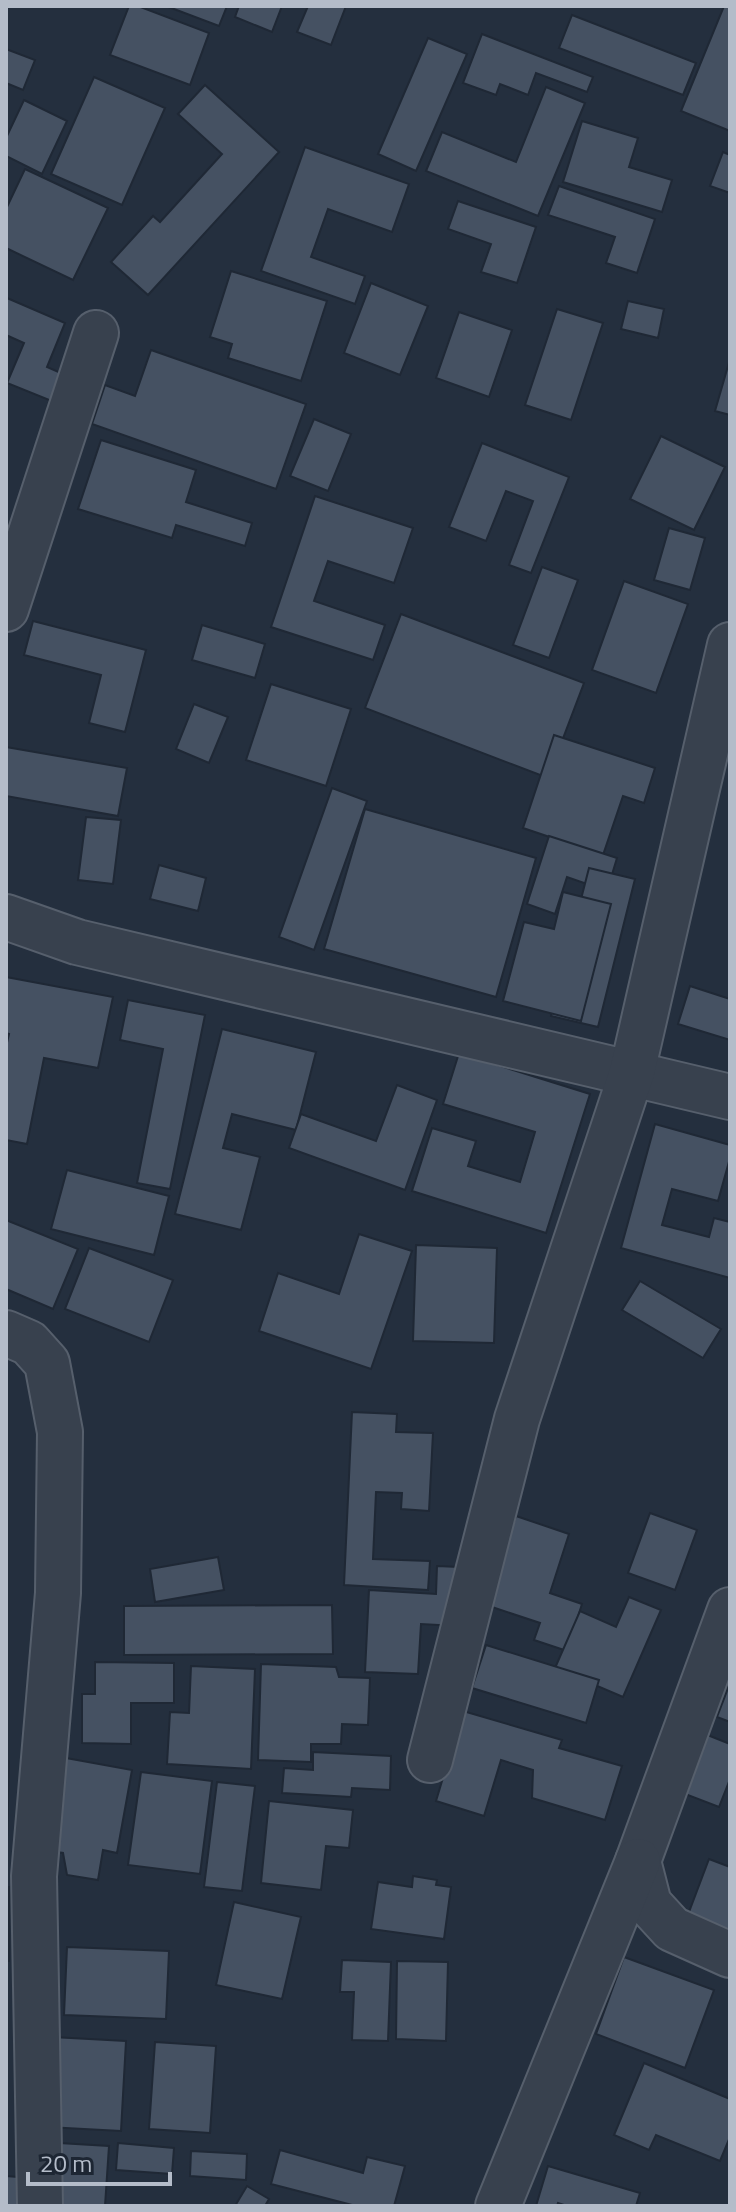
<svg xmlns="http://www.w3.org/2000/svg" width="736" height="2212" font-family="'Titillium Web',sans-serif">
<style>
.building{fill:#455162;stroke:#1f2835;stroke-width:2}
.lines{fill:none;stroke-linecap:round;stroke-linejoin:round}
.minor-casing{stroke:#565f6c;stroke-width:48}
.minor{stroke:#38414e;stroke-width:44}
</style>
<rect width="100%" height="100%" fill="#242f3e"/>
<g class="building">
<polygon points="129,6 138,6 209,33 190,85 110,55"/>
<polygon points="166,6 227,6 219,26"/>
<polygon points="239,6 282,6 272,32 235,17"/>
<polygon points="308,6 346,6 331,45 297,32"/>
<polygon points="724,6 730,6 730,131 681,111"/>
<polygon points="572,15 696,63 683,95 559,48"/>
<polygon points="482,34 593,77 587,92 536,73 528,95 500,84 496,95 463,83"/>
<polygon points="428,38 467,54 416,171 378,154"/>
<polygon points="6,49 35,60 23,90 6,83"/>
<polygon points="94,77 165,108 122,205 51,174"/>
<polygon points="205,85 279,152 148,295 111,262 153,216 160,222 222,154 178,114"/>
<polygon points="546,87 585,103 538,216 426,171 442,132 516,162"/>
<polygon points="24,100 67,121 42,174 6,156 6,138"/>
<polygon points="582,121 638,138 629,167 672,180 662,212 563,182"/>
<polygon points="305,147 409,184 392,232 328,209 311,257 365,276 355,304 261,271"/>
<polygon points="723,152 730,155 730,193 710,186"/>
<polygon points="25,169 108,208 73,280 6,248 6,209"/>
<polygon points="559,186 655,219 637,273 606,263 615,237 548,215"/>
<polygon points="458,201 536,227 517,283 481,272 491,244 448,229"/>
<polygon points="231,271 327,301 301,381 228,358 232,344 210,337"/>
<polygon points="371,283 428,306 400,375 344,353"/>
<polygon points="7,298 65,323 47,367 70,377 59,404 7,383 24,343 6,335"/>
<polygon points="628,301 664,309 658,338 621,329"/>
<polygon points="557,309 603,323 571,420 525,405"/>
<polygon points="459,312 512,330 489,397 436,378"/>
<polygon points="151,350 306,404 276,489 92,424 105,385 135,396"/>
<polygon points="730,359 730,415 715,411"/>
<polygon points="314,419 351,434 328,491 290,476"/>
<polygon points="661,436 725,467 694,530 630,499"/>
<polygon points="101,440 196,470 186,502 252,523 245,546 176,525 172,538 78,509"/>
<polygon points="482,443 569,477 531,573 509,565 533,501 506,491 486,541 449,527"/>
<polygon points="315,496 413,528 394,583 328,561 314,601 385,625 373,660 271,627"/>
<polygon points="669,528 705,538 690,590 654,580"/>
<polygon points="542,567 578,580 549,658 513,645"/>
<polygon points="624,581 688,604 656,693 592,670"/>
<polygon points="401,614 584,683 548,778 365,708"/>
<polygon points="33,621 146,650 125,732 89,723 101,675 24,655"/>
<polygon points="202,625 265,644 255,678 192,660"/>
<polygon points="271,684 351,709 326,786 246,760"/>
<polygon points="194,704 228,717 209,763 176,749"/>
<polygon points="554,735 655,768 644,803 623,796 603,855 523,828"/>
<polygon points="6,747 127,768 118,816 6,796"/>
<polygon points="332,788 367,801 314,950 279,937"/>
<polygon points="365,809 536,858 496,997 324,949"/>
<polygon points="86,817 121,820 113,884 78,880"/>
<polygon points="549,836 617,858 607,891 567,877 555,914 527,904"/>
<polygon points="159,865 206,878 198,911 150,899"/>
<polygon points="589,868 635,879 598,1027 551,1016"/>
<polygon points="563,892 611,904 581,1021 503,1001 524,922 554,929"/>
<polygon points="6,977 113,997 98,1068 44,1058 27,1144 6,1140 6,1047 9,1034 6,1033"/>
<polygon points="690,986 730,999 730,1040 678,1024"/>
<polygon points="128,1000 205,1015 170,1189 137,1183 163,1049 120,1040"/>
<polygon points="222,1029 316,1052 296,1130 232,1114 223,1148 260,1157 241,1230 175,1214"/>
<polygon points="459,1053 590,1094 546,1233 412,1191 432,1128 476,1141 468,1166 520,1182 535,1132 443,1104"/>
<polygon points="397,1085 437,1100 405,1190 289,1148 301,1114 376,1141"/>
<polygon points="655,1124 730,1145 730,1158 718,1201 672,1189 662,1225 709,1237 714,1218 730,1222 730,1278 621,1248"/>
<polygon points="67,1170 169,1196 154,1255 51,1229"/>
<polygon points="6,1220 78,1249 53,1309 6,1289"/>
<polygon points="359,1234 412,1251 371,1369 259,1331 278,1273 339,1294"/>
<polygon points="416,1245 497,1248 494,1343 413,1341"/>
<polygon points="89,1248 173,1280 149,1342 65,1309"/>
<polygon points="640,1281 721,1329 703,1358 622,1310"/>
<polygon points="352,1412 397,1414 396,1432 433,1433 429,1511 401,1509 402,1493 376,1492 373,1559 430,1561 428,1590 344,1585"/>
<polygon points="650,1513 697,1530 675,1590 628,1573"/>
<polygon points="516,1516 569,1534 550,1593 582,1604 567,1651 534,1640 540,1623 486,1605"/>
<polygon points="218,1557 224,1590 155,1602 150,1569"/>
<polygon points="437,1566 459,1567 457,1626 421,1624 418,1674 365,1672 369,1590 436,1594"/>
<polygon points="629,1597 661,1610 623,1697 555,1668 580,1611 616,1627"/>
<polygon points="332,1605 333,1654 124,1655 124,1606"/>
<polygon points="486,1645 599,1680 586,1723 472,1688"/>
<polygon points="95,1662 174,1663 174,1703 131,1703 131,1744 82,1743 82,1694 95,1694"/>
<polygon points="261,1664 336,1667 339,1677 370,1678 368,1725 342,1724 341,1744 311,1744 311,1762 258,1760"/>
<polygon points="191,1666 255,1669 251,1769 167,1764 170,1712 189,1713"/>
<polygon points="730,1683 730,1722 717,1717"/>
<polygon points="463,1711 562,1740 559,1748 622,1766 605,1820 532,1798 533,1770 501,1760 484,1816 436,1801"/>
<polygon points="695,1730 730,1744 730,1779 719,1807 672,1789"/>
<polygon points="313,1752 391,1756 390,1790 352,1788 351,1797 282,1793 284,1768 313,1770"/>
<polygon points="66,1758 132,1770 117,1853 103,1850 98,1880 67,1875 63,1853 50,1851"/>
<polygon points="6,1761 9,1761 7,1844 6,1844"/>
<polygon points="141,1772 212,1781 200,1874 128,1865"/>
<polygon points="217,1782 255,1786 242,1891 204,1887"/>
<polygon points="269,1801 353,1810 349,1848 326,1846 321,1890 261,1883"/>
<polygon points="709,1859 730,1867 730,1936 686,1920"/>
<polygon points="413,1876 437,1880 436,1885 451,1887 444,1939 371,1929 378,1882 412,1887"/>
<rect x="6" y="1887" width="3" height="74"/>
<polygon points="234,1902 301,1917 282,1999 216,1985"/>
<polygon points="67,1947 169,1951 166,2019 64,2015"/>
<polygon points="624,1957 714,1990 685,2068 596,2034"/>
<polygon points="342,1960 391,1962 388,2041 352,2040 354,1992 340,1992"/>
<polygon points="397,1961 448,1962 446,2041 396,2039"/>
<polygon points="52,2037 126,2041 121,2131 47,2127"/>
<polygon points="155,2042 216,2046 210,2133 149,2129"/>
<polygon points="644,2063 730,2099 730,2137 720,2161 656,2135 649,2150 614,2135"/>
<polygon points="59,2143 109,2146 105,2206 55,2206"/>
<polygon points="118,2143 174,2148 172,2174 116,2170"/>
<polygon points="280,2150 363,2173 367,2157 405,2166 394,2206 356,2206 271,2184"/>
<polygon points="191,2151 247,2154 246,2180 190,2176"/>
<polygon points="548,2166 640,2193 636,2206 567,2206 558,2203 557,2206 536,2206"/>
<polygon points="6,2176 30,2178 28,2206 6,2206"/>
<polygon points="247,2186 269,2199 265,2206 235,2206"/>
</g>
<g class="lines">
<g class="minor-casing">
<g id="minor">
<polyline points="6,609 96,333"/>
<polyline points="6,917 77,942 730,1097"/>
<polyline points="6,1333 29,1343 47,1363 60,1432 58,1593 34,1876 40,2206"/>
<polyline points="730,1610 638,1861 649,1904 672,1929 730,1955"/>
<polyline points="430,1760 517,1419 632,1072 730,645"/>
<polyline points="498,2206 638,1861"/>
</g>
</g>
<use href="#minor" class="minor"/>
</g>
<rect width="736" height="2212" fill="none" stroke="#b4bcc9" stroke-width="16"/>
<path d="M28 2172v12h142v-12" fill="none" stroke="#b4bcc9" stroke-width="4"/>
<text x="40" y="2172" font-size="24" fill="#b4bcc9" stroke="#1d2633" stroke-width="6" paint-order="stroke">20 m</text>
</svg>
